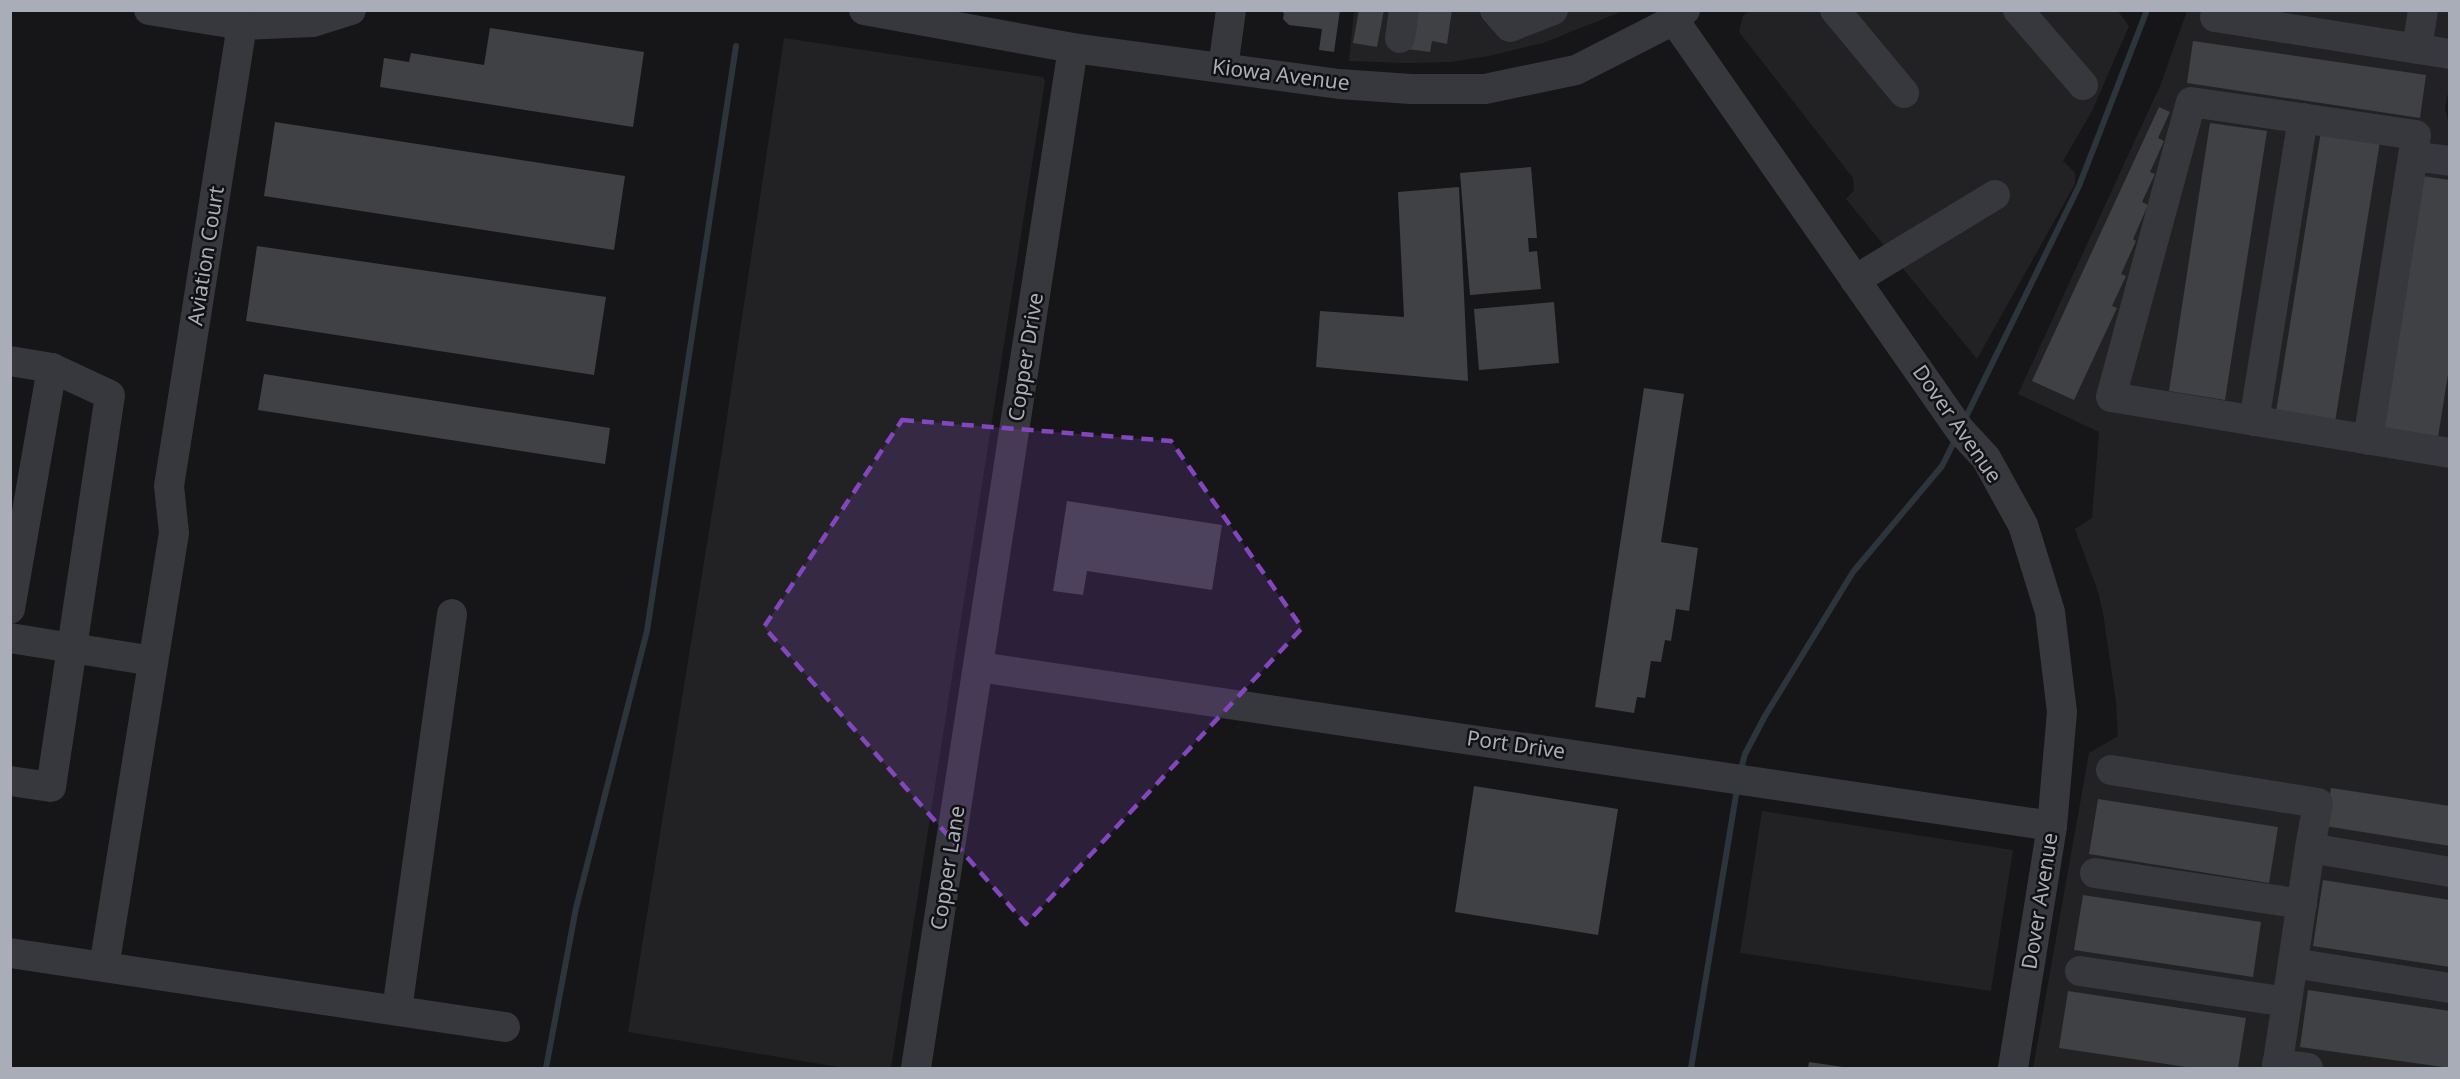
<svg xmlns="http://www.w3.org/2000/svg" width="2460" height="1079" font-family="'Noto Sans',sans-serif">
<style>
.built{fill:#222225}
.lines{fill:none;stroke-linecap:round;stroke-linejoin:round}
.stream{stroke:#2c353c;stroke-width:6}
.building{fill:#404145}
.minor{stroke:#37383d;stroke-width:30}
.marked{fill:#8446be;fill-opacity:0.2;stroke:#8446be;stroke-width:4.5;stroke-dasharray:12 8;stroke-linejoin:round}
.labels{text-anchor:middle;stroke-width:5;stroke-linejoin:round;paint-order:stroke}
.street-label{font-size:21px;fill:#a8adb8;stroke:#111113}
</style>
<rect width="100%" height="100%" fill="#161618"/>
<g class="built">
<polygon points="1354,11 1623,11 1543,43 1489,56 1451,62 1405,63 1349,61"/>
<polygon points="1749,11 2118,11 2129,26 2092,111 2063,161 2075,173 2075,184 1977,359 1846,199 1854,190 1853,178 1739,32 1743,16"/>
<polygon points="2187,11 2449,11 2449,89 2445,107 2450,130 2449,1068 2033,1068 2089,753 2118,736 2116,702 2103,613 2098,592 2075,529 2092,518 2099,432 2018,394 2160,86"/>
<polygon points="784,38 1043,77 1045,81 891,1068 844,1068 628,1032 721,457"/>
<polygon points="1762,811 2013,850 1991,991 1740,953"/>
</g>
<g class="lines">
<g class="stream">
<polyline points="1964,421 2079,186 2147,10"/>
<polyline points="1740,773 1745,754 1765,716 1853,572 1942,466 1956,438"/>
<polyline points="546,1068 576,908 647,631 736,46"/>
<polyline points="1691,1068 1737,789"/>
</g>
</g>
<g class="building">
<polygon points="1278,10 1340,10 1334,52 1319,50 1322,29 1289,25 1283,19 1284,13"/>
<polygon points="1359,10 1384,10 1377,47 1353,43"/>
<polygon points="1412,10 1452,10 1447,44 1432,41 1430,52 1407,49"/>
<polygon points="490,28 644,52 633,127 380,87 384,58 409,62 411,53 484,65"/>
<polygon points="2193,41 2426,75 2420,118 2187,83"/>
<polygon points="2159,107 2170,112 2158,138 2164,141 2150,172 2155,174 2142,202 2148,205 2133,239 2136,241 2121,274 2126,276 2112,306 2117,308 2074,400 2032,381"/>
<polygon points="275,122 625,176 614,250 264,196"/>
<polygon points="2210,123 2267,131 2225,400 2169,391"/>
<polygon points="2321,131 2380,141 2335,422 2276,412"/>
<polygon points="1531,167 1537,238 1528,238 1529,252 1537,251 1541,289 1470,295 1460,173"/>
<polygon points="2416,175 2450,180 2450,362 2438,437 2378,428"/>
<polygon points="1459,187 1468,381 1316,367 1320,311 1404,317 1398,192"/>
<polygon points="257,246 606,297 594,375 246,321"/>
<polygon points="1554,302 1559,363 1479,370 1474,309"/>
<polygon points="264,374 610,428 605,464 258,410"/>
<polygon points="1644,388 1684,394 1661,542 1698,548 1689,611 1676,609 1671,641 1665,640 1661,662 1651,661 1645,698 1637,697 1634,713 1595,707"/>
<polygon points="1067,501 1222,525 1212,590 1087,571 1083,595 1053,591"/>
<polygon points="1474,786 1618,809 1598,935 1455,912"/>
<polygon points="2331,788 2450,806 2450,846 2325,826"/>
<polygon points="2098,799 2278,827 2269,883 2089,854"/>
<polygon points="2323,880 2450,900 2450,967 2313,946"/>
<polygon points="2083,895 2261,922 2253,977 2074,950"/>
<polygon points="2308,990 2450,1011 2450,1068 2300,1047"/>
<polygon points="2068,991 2246,1018 2238,1068 2193,1068 2059,1048"/>
<polygon points="1809,1062 1843,1067 1842,1068 1808,1068"/>
</g>
<g class="lines">
<g class="minor">
<polyline points="149,10 242,25 313,22 351,10"/>
<polyline points="864,10 1073,48 1339,84 1411,89 1485,89 1576,70 1674,20 1685,10"/>
<polyline points="1495,10 1510,27 1553,10"/>
<polyline points="1835,10 1904,93"/>
<polyline points="2018,10 2083,85"/>
<polyline points="2217,10 2215,17 2450,54"/>
<polyline points="1674,20 1960,430 1986,458 2023,525 2050,612 2062,712 2052,826 2013,1068"/>
<polyline points="1400,38 1404,10"/>
<polyline points="2417,49 2423,10"/>
<polyline points="1223,68 1231,10"/>
<polyline points="2450,161 2413,156 2416,135 2191,102 2111,397 2450,453"/>
<polyline points="1855,280 1995,195"/>
<polyline points="10,361 52,368 110,395 51,787 10,781"/>
<polyline points="2254,421 2303,118"/>
<polyline points="2368,440 2413,156"/>
<polyline points="10,609 52,368"/>
<polyline points="10,638 153,661"/>
<polyline points="979,667 2052,826"/>
<polyline points="2111,770 2318,803 2310,848"/>
<polyline points="2095,873 2302,904"/>
<polyline points="10,953 505,1027"/>
<polyline points="2293,963 2450,988"/>
<polyline points="104,967 174,533 169,486 242,25"/>
<polyline points="2080,971 2287,1002"/>
<polyline points="397,1010 452,614"/>
<polyline points="2277,1064 2308,1068"/>
<polyline points="916,1068 1073,48"/>
<polyline points="2277,1068 2310,848 2450,872"/>
</g>
</g>
<path class="marked" d="M902,420L1171,441L1302,628L1026,924L764,627Z"/>
<g class="labels">
<g class="street-label">
<text transform="translate(1281 75) rotate(7)" y="7">Kiowa Avenue</text>
<text transform="translate(206 256) rotate(-81)" y="7">Aviation Court</text>
<text transform="translate(1026 357) rotate(-81)" y="7">Copper Drive</text>
<text transform="translate(1957 424) rotate(55)" y="7">Dover Avenue</text>
<text transform="translate(1516 745) rotate(8)" y="7">Port Drive</text>
<text transform="translate(948 868) rotate(-81)" y="7">Copper Lane</text>
<text transform="translate(2040 901) rotate(-81)" y="7">Dover Avenue</text>
</g>
</g>
<rect width="2460" height="1079" fill="none" stroke="#a8adb8" stroke-width="24"/>
</svg>
